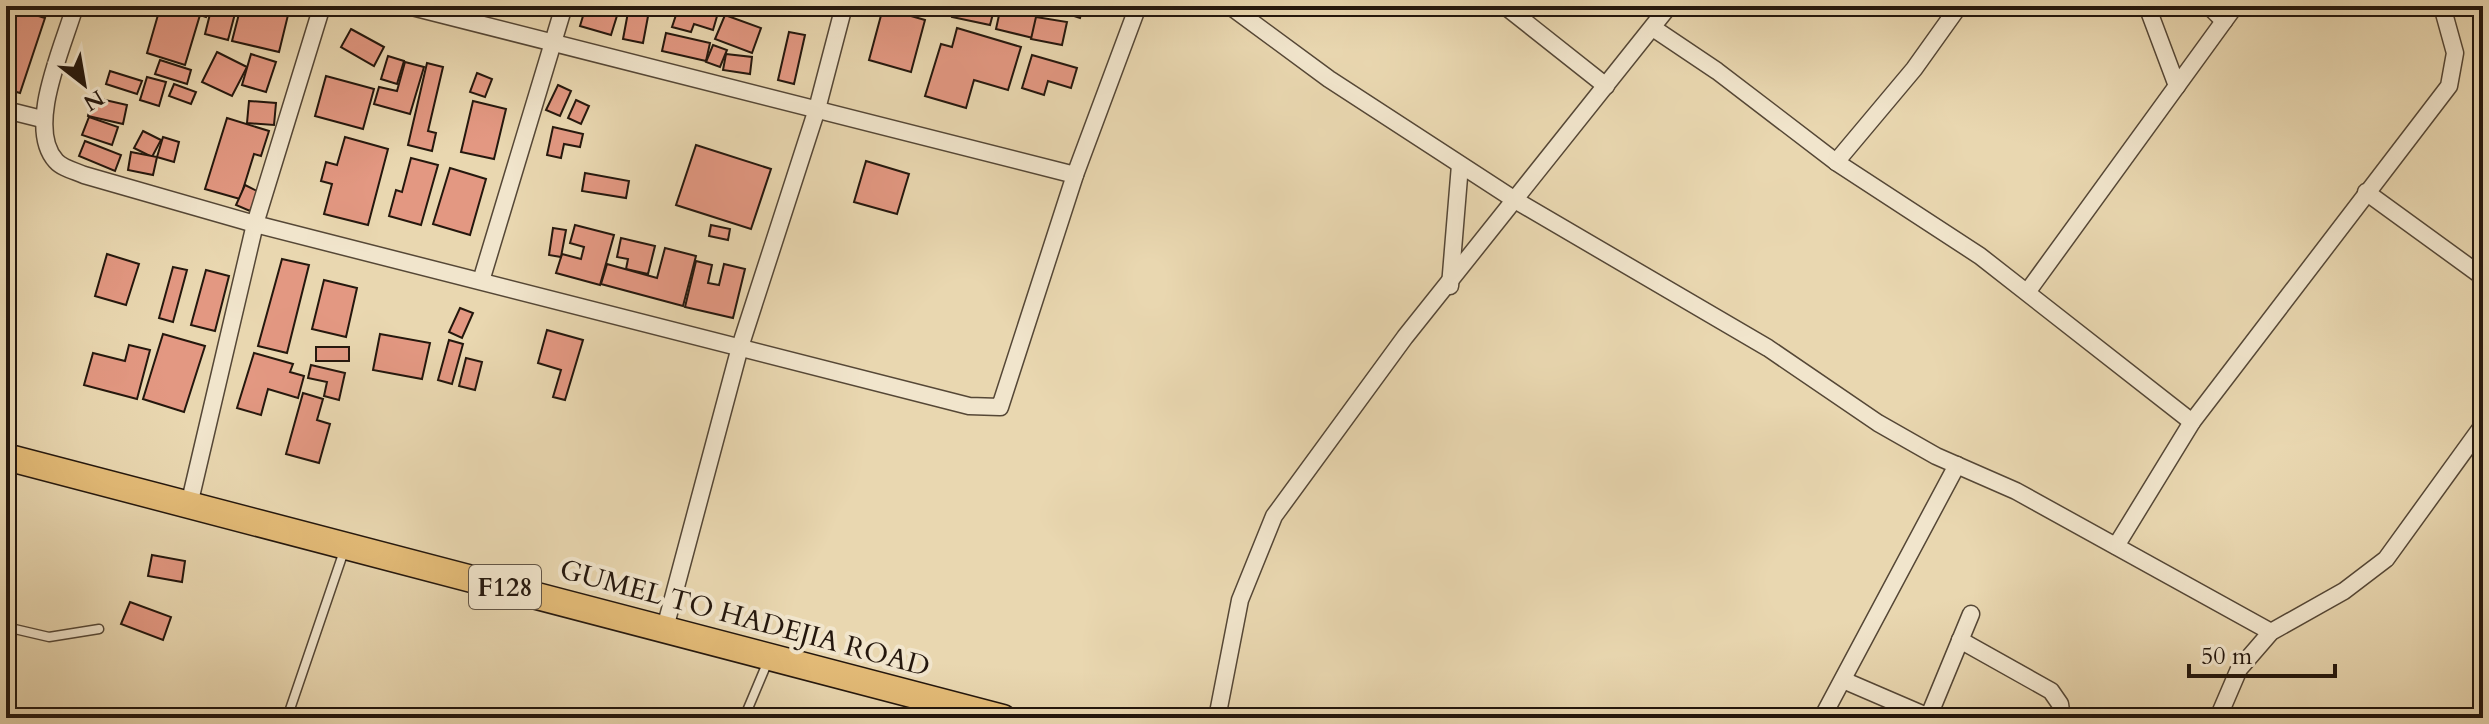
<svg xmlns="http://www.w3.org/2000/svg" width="2489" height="724" font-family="Cardo,serif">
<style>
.building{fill:#e39882;stroke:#24170d;stroke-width:2}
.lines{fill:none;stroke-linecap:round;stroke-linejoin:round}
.service-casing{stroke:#554736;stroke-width:11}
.minor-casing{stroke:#554736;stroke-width:19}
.primary-casing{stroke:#24170d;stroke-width:29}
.service{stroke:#f1e5cc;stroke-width:8}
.minor{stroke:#f1e5cc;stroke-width:16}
.primary{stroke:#e4bc78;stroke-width:26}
.labels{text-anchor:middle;stroke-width:8;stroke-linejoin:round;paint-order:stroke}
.shield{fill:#f1e5cc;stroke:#625546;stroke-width:2}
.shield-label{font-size:26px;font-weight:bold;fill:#24170d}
.street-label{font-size:28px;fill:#24170d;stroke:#f1e5cc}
</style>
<rect width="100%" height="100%" fill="#e9d7b0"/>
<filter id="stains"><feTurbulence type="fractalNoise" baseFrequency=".0025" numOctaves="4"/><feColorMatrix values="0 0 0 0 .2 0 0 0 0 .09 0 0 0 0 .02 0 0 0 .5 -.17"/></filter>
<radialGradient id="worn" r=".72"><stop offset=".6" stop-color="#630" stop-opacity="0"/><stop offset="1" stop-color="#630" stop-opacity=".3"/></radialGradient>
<g class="building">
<polygon points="6,6 45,18 20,93 6,89"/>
<polygon points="177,6 210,6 206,17 200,15 185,65 147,53 160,8 175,13"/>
<polygon points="212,6 237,6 228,40 205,34"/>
<polygon points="241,6 289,11 279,52 232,41"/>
<polygon points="586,6 620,6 611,35 580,26"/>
<polygon points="679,6 720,6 713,30 694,24 691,32 672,27"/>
<polygon points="907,6 942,6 940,15"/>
<polygon points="954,6 995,6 990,25 952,17"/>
<polygon points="1001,6 1041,6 1033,38 996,29"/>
<polygon points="1054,6 1083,6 1080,18 1053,9"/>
<polygon points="629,7 649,11 643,43 623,39"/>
<polygon points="883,8 925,20 911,72 869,60"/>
<polygon points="725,15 761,28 752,53 715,39"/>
<polygon points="1036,17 1067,22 1062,45 1031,39"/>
<polygon points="957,28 1021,47 1008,90 974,80 966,108 925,96 941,44 952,47"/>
<polygon points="351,29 384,47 374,66 341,47"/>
<polygon points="789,32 805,35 794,84 778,80"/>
<polygon points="666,33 710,43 706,61 662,51"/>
<polygon points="713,45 727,50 720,67 706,62"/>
<polygon points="217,52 247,67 232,96 202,82"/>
<polygon points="251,54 276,62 266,92 242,85"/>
<polygon points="726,54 752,57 750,74 723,70"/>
<polygon points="1032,55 1077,68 1071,88 1048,81 1044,95 1022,88"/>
<polygon points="388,56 404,61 397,84 381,79"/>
<polygon points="160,60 191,70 187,84 155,74"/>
<polygon points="405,62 424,67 410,114 374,104 379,87 397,91"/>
<polygon points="427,63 443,67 428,131 436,133 432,151 408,145"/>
<polygon points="110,71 142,81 137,94 106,84"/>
<polygon points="477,73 492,79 485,97 470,92"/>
<polygon points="326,76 374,89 363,129 315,116"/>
<polygon points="147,77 166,82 159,106 140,100"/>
<polygon points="174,84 196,92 191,104 169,96"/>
<polygon points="558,85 571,91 560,116 546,110"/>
<polygon points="92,97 127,105 123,124 88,116"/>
<polygon points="576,100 589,106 581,124 568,118"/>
<polygon points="249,101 276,103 274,125 247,123"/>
<polygon points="473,101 506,109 494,159 461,152"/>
<polygon points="89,117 118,127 112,145 82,135"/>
<polygon points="227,118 269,131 261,156 254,154 240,199 205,189"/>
<polygon points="553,127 583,134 580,147 564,144 561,158 547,155"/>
<polygon points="143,131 161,140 152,157 134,148"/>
<polygon points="163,137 179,142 174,162 157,157"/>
<polygon points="345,137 388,149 368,225 324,214 332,184 321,181 326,162 337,165"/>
<polygon points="85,141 121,155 115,171 79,156"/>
<polygon points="696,145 771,169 751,229 676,205"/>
<polygon points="131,152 157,157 153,175 128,170"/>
<polygon points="411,158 438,165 421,225 389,216 396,190 402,192"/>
<polygon points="866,161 909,174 897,214 854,202"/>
<polygon points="450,168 486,179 470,235 433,224"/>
<polygon points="585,173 629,181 626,198 582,191"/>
<polygon points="245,185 259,192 250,211 236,205"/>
<polygon points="575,225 614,235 600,285 556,273 562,254 581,259 584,247 570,243"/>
<polygon points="711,225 730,229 728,240 709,236"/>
<polygon points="553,228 566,230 561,257 549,255"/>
<polygon points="621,238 655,246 648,274 626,269 628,259 617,257"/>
<polygon points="665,248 696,256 683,306 601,284 607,264 657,278"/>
<polygon points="107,254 139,264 126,305 95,296"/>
<polygon points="282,259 309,265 287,353 258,346"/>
<polygon points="696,261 712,265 708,283 719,285 724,264 745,269 733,318 685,307"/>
<polygon points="173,267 187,270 173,322 159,318"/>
<polygon points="206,270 229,276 215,331 191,325"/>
<polygon points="324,280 357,288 346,337 312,329"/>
<polygon points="460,308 473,313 462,338 449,332"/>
<polygon points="547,330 583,340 565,400 553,397 561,370 538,363"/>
<polygon points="163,334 205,346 184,412 143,399"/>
<polygon points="380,334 430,343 422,379 373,370"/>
<polygon points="449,340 463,344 452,384 438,380"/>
<polygon points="129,345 150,350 137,399 84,385 93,353 125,361"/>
<rect x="316" y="347" width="33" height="14"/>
<polygon points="254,353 293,364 290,372 304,376 298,398 268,389 261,415 237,408"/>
<polygon points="466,358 482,362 475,390 459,386"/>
<polygon points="311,365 345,373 339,400 324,396 327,382 308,378"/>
<polygon points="303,393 323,399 317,420 330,424 319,463 286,454"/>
<polygon points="152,555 185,561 182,582 148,576"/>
<polygon points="130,602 171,617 163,640 121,624"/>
</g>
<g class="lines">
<g class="service-casing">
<g id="service">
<polyline points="6,627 49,637 99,629"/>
<polyline points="287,718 345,548"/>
<polyline points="744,718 768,661"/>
</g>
</g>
<g class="minor-casing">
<g id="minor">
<path d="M75,6C64,45 25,127 56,161C62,168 75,171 84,175L255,224L969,406L1000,407L1075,175L1138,6"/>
<polyline points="408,6 1075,175"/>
<polyline points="1230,6 1329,79 1515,200 1768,348 1878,423 1936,456 2016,491 2271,632"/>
<polyline points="1505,6 1606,86"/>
<polyline points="2147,6 2177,86"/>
<polyline points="2209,6 2224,21"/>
<polyline points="1653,28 1717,71 1836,162 1980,256 2192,422"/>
<polyline points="6,110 42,119"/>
<polyline points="1836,162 1914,69 1959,6"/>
<polyline points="2366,192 2483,277"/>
<polyline points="481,281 564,6"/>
<polyline points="1450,286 1460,165"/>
<polyline points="2028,291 2235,6"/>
<polyline points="189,505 255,224 322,6"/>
<polyline points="2116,546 2192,422 2449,86 2455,53 2442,6"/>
<polyline points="665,628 740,347 817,109 844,6"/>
<polyline points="1960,640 2051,691 2060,704 2062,718"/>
<polyline points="1843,680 1929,717"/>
<polyline points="1217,718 1240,600 1274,516 1405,337 1669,6"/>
<polyline points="1822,718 1957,465"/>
<polyline points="1928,718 1971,614"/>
<polyline points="2218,718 2239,669 2271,632 2344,591 2386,559 2483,425"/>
</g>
</g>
<g class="primary-casing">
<polyline id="primary" points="6,457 1003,718"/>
</g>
<use href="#service" class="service"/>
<use href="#minor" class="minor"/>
<use href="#primary" class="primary"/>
</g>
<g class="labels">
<rect class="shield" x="469" y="565" width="72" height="44" rx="6"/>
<g class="shield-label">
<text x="505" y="596">F128</text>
</g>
<g class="street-label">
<text transform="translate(745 617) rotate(15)" y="10">GUMEL TO HADEJIA ROAD</text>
</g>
</g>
<rect width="2489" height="724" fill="none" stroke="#e9d7b0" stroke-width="32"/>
<rect x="8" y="8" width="2473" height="708" fill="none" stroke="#24170d" stroke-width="4"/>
<rect x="16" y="16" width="2457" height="692" fill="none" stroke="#24170d" stroke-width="2"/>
<g transform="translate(84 84) rotate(149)" stroke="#f1e5cc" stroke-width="6" paint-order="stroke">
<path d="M0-6L14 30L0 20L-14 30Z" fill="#24170d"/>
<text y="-12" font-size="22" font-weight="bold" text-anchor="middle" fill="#24170d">N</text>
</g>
<path d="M2189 664v12h146v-12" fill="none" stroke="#24170d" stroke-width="4"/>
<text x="2201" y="664" font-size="24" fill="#24170d" stroke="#f1e5cc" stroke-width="6" paint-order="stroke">50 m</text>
<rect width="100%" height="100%" filter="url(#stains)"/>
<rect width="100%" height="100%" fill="url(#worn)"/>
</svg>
